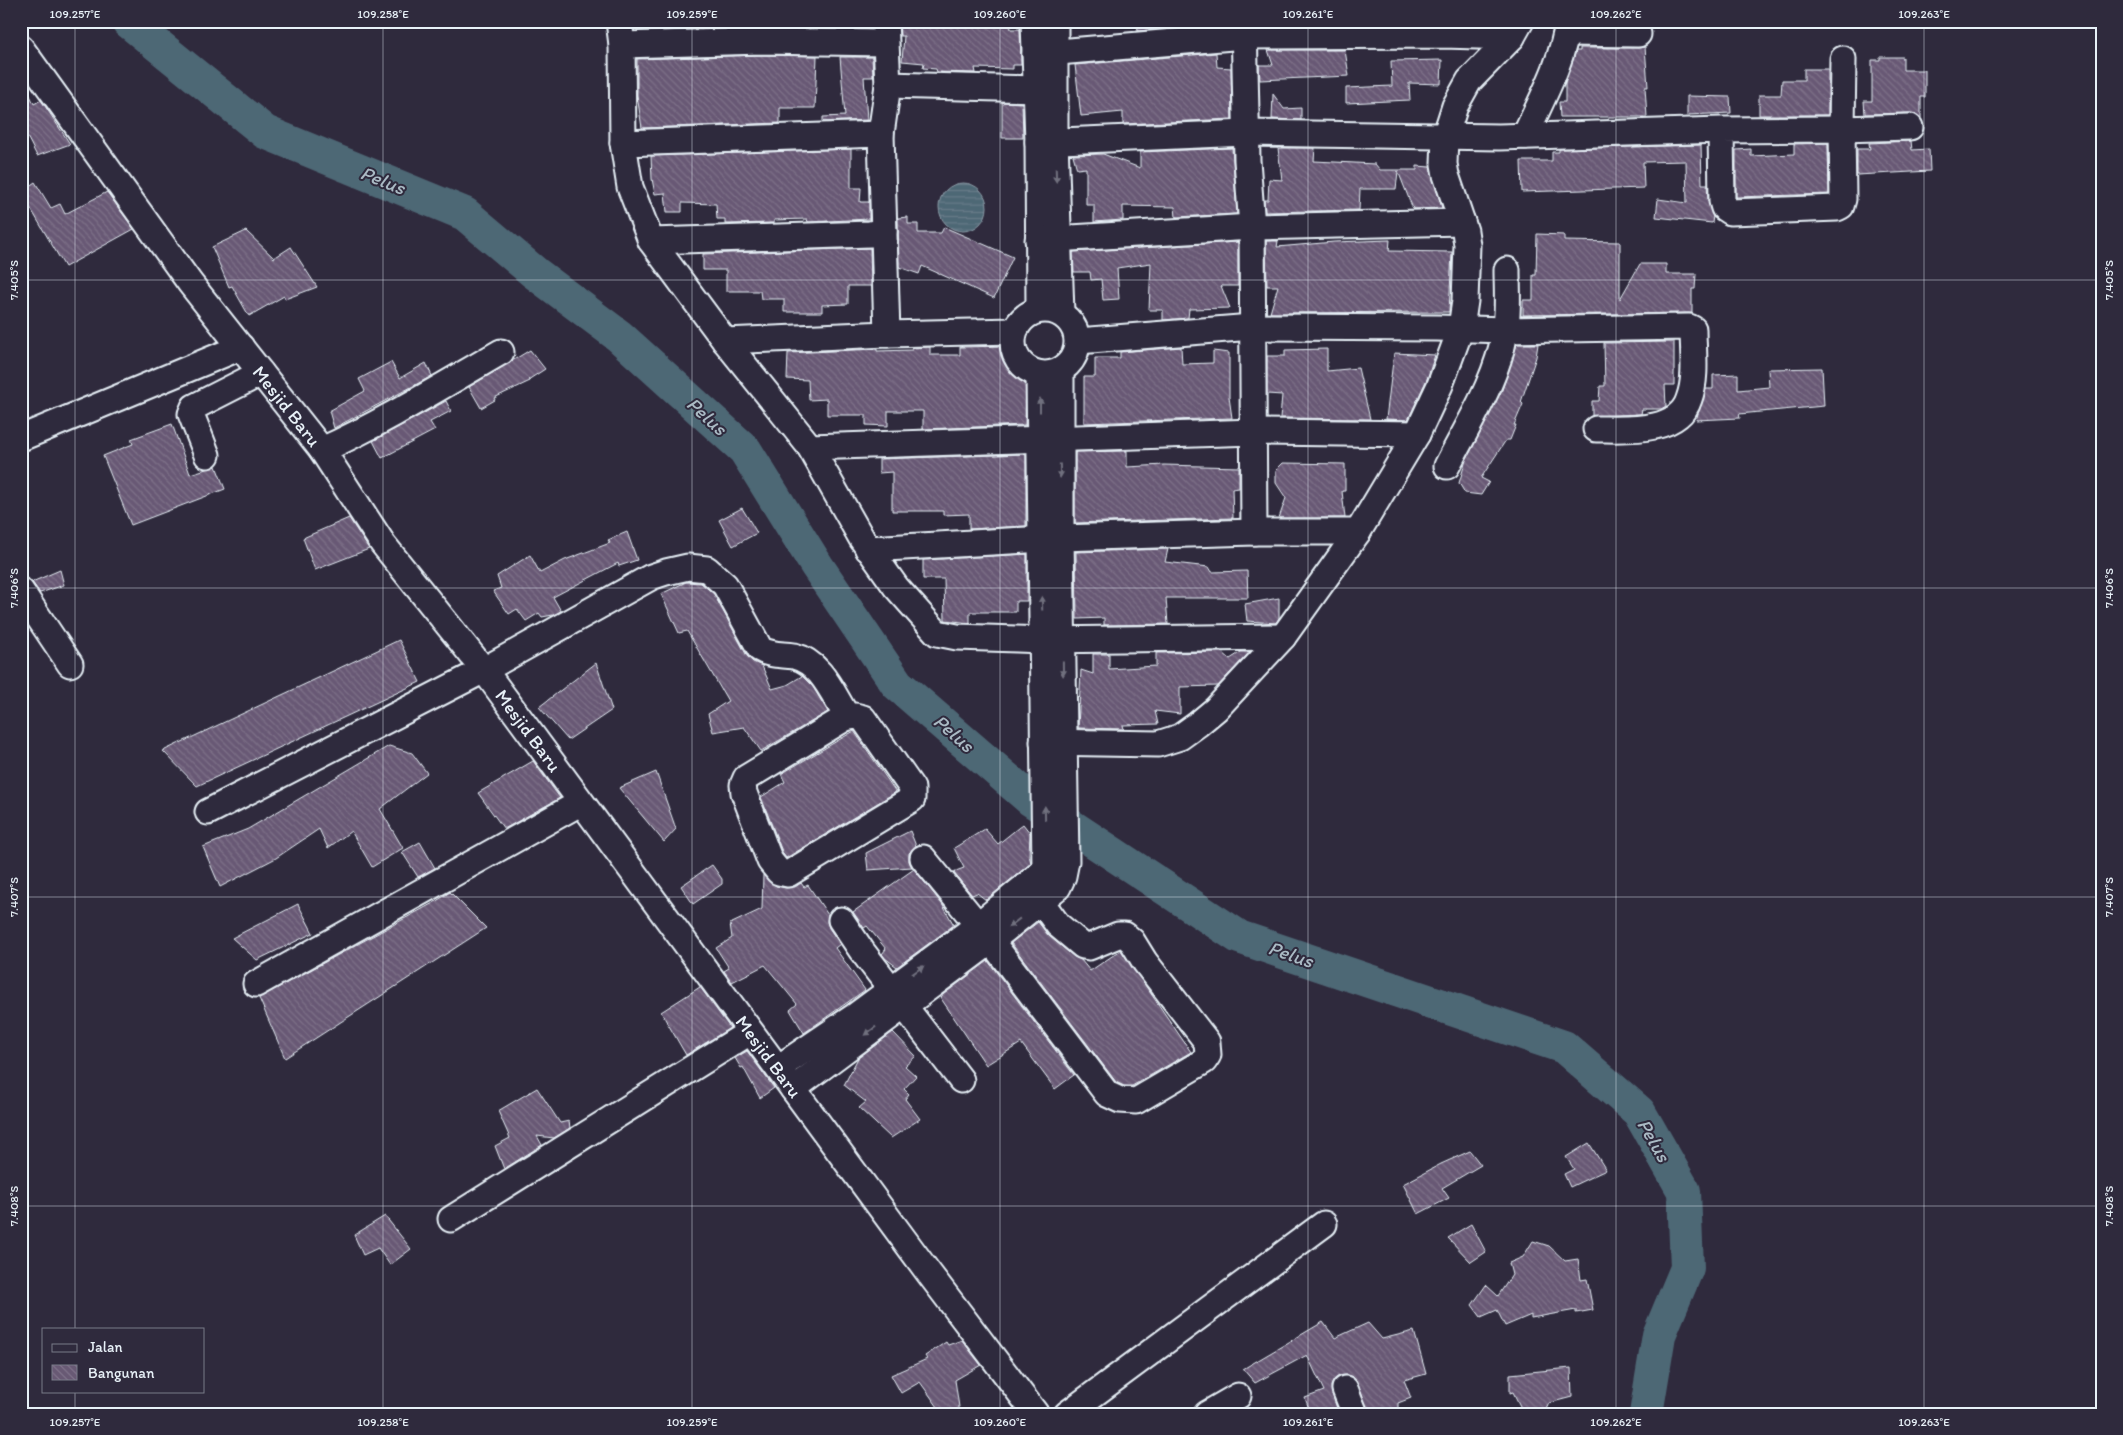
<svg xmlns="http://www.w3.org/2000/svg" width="2123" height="1435" font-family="Itim,sans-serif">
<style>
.water{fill:url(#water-rules);stroke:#8c9ea9}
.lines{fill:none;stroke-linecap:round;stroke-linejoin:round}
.river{stroke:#4e6775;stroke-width:34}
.building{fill:url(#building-back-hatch);stroke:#e8f1f8}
.minor-casing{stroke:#e8f1f8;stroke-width:29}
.minor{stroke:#2f2a3d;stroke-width:25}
.oneway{fill:#70707e}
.ticks{fill:none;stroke:#e8f1f8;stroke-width:1;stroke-opacity:0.45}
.labels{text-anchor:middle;stroke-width:4;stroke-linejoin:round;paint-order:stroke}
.street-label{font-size:19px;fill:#e8f1f8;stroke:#2f2a3d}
.water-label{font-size:20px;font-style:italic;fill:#aabac4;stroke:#2f2a3d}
.neatline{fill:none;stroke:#e8f1f8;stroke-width:2}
.ticks-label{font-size:12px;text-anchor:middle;fill:#e8f1f8}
</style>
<defs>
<pattern id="water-rules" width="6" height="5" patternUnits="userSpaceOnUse" patternTransform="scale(1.25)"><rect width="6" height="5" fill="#4e6775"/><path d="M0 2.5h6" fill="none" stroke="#687d89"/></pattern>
<pattern id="building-back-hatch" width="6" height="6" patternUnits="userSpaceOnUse" patternTransform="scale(1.25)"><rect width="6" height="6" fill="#685974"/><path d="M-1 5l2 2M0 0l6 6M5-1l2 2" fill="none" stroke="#7e7189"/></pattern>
</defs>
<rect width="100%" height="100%" fill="#2f2a3d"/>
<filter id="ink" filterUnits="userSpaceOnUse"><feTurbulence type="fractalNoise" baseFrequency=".02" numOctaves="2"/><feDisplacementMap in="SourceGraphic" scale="10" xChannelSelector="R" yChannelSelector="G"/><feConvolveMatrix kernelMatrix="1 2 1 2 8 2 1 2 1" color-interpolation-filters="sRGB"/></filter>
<g filter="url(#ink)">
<circle class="water" cx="963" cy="207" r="24"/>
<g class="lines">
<polyline class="river" points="128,21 265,132 465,214 535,273 619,336 745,450 817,566 897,684 1030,799 1239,937 1564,1047 1639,1112 1684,1191 1687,1268 1659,1335 1646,1414"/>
</g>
<g class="building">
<polygon points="637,21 675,21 675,29 637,30"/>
<rect x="707" y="21" width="111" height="7"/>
<polygon points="837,21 871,21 871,28 838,28"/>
<polygon points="899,21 1010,21 1011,29 1020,29 1021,65 1013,65 1013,69 975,68 976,73 937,72 936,69 923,68 924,63 902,61 904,36 900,36"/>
<polygon points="1137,21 1180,21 1180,27 1138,31"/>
<polygon points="1645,47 1648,87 1645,87 1647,117 1560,117 1559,102 1565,102 1565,82 1576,51 1580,51 1580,48 1638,48"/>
<polygon points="1268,50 1345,50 1349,76 1260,80 1259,65 1273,65"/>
<polygon points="1216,53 1217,67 1231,68 1232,119 1123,124 1123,112 1081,116 1075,65"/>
<polygon points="762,55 817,56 815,108 780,108 780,123 642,128 637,95 637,59"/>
<polygon points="840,57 872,57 873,77 864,77 867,120 823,122 823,117 845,116"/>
<polygon points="1880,57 1903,57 1903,70 1925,70 1925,97 1921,97 1921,118 1916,114 1910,113 1865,114 1864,101 1872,101 1872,60 1880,60"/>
<polygon points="1442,60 1441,84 1409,83 1410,100 1346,103 1346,88 1392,86 1391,61"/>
<polygon points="1804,69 1828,69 1828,115 1759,115 1759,95 1781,95 1782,80 1804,80"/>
<polygon points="21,76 34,104 41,100 70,144 37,156 21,125"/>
<polygon points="1273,94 1284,109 1301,108 1301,120 1272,119"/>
<polygon points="1687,96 1730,97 1731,113 1687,115"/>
<polygon points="1002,102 1022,103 1023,138 1002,138"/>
<polygon points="1911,141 1912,150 1929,149 1930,171 1857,175 1857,149 1870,149 1869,143"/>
<polygon points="1828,143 1829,194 1736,197 1736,150 1751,149 1751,156 1794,154 1794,144"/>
<polygon points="1701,145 1702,184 1707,184 1708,201 1713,216 1712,223 1656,217 1658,199 1687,203 1686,161 1643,162 1644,188 1522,192 1521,161 1552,161 1552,152 1559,152 1559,149"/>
<polygon points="1232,148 1237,214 1176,217 1175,207 1123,206 1123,220 1094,222 1094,205 1086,205 1086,168 1077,169 1073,155 1103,154 1140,168 1140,152"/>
<polygon points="1270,148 1315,148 1314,161 1375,164 1380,170 1417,170 1417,166 1430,167 1442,208 1413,209 1398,171 1396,189 1360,189 1359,210 1265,212 1264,200 1268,200 1269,179 1282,180 1278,148"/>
<polygon points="851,149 851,188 861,188 860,202 869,202 869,219 808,222 807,219 774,220 774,223 725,224 725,219 717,219 716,204 682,203 682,212 667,212 665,193 655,194 652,179 651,156"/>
<polygon points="35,182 51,208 60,204 65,214 107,192 134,229 65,267 21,192"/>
<polygon points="908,217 908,224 918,224 918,233 941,233 944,227 1013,257 994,298 922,266 919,274 899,267 898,218"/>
<polygon points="246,231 274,258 291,247 317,287 285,299 284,296 249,316 232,286 229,287 212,247"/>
<polygon points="1537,234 1564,235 1564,241 1620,242 1620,299 1640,264 1666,264 1666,274 1696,274 1695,289 1692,289 1692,313 1523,315 1523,300 1533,300 1533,275 1536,275"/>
<polygon points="1390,240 1389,251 1452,252 1449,312 1270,313 1278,286 1267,286 1266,241 1278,241 1277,247 1334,242"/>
<polygon points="1238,242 1238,286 1221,286 1230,308 1189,309 1188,318 1163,320 1163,310 1149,310 1151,263 1117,268 1119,299 1103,300 1101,279 1091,280 1090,272 1074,272 1073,252"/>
<polygon points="870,248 871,286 848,286 848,304 822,305 822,312 784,312 784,299 761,299 760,291 726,291 726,270 703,270 703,254"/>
<polygon points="1674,342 1674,385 1665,385 1666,406 1661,409 1642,409 1641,414 1592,416 1592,401 1599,401 1600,386 1605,386 1604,343"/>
<polygon points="1517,344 1538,344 1536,357 1521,402 1523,404 1514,425 1516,425 1510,440 1506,440 1481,478 1489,482 1481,495 1465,493 1459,483 1466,460 1502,390"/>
<polygon points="1008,346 1008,358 1012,358 1012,370 1026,370 1025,425 923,429 923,411 888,411 888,426 866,425 866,415 827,415 827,399 809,400 808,380 787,379 788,353 877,349 877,351 912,350 912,348 930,347 930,355 960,355 960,347"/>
<polygon points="1181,347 1182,364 1213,363 1213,351 1229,353 1229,397 1232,418 1084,423 1084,377 1095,377 1095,358 1120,358 1120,352"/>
<polygon points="1327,349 1327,371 1358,368 1370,419 1280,418 1282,395 1267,394 1267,356 1285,356 1285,350"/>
<polygon points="530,350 545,369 528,380 530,381 494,398 495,400 481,408 469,387"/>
<polygon points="1394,353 1435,355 1427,379 1408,420 1386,419"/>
<polygon points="391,362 400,378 426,363 432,376 334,428 329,411 365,391 359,379"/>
<polygon points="1822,368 1824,406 1739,414 1740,418 1696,420 1706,389 1713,389 1713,375 1738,374 1738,390 1769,387 1768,369"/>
<polygon points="446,401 451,411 430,422 435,430 382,458 373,441"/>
<polygon points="172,424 190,474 216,466 225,489 131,525 103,456 133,444 131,439"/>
<polygon points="1127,451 1127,467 1164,465 1239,467 1239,488 1232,489 1233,518 1075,523 1075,452"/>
<polygon points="1026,454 1026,526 969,529 969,514 943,515 943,511 892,511 892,472 879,473 879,459"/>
<polygon points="1283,463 1345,464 1345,491 1342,491 1345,518 1279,518 1286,498 1276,483 1276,470"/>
<polygon points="742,508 757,533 733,546 719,520"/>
<polygon points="349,518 369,549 315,570 303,538"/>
<polygon points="627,532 637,560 619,566 618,563 553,597 561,611 553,615 542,617 539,613 526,621 517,609 509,614 493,591 501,588 497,576 530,555 540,573 565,560 610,543 608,540"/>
<polygon points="1168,549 1165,562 1209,567 1212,572 1247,571 1248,598 1166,598 1168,624 1104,625 1104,618 1077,619 1076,552"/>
<polygon points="1027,554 1027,601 1016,601 1016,612 970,612 970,623 945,620 944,579 923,579 923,560"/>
<polygon points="60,570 64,585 40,593 32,582"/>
<polygon points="686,582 701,583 714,594 747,656 753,662 762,666 772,689 787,685 802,676 813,687 828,712 761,751 744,727 713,732 708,714 728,701 687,631 679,633 661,594"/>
<polygon points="1279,598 1279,618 1276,623 1247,621 1245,604"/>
<polygon points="399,640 420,682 197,786 163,751"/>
<polygon points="1222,652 1230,659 1241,652 1250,652 1218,686 1180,687 1180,714 1155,711 1158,724 1123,725 1124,729 1078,728 1081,670 1093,674 1093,654 1109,654 1109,669 1156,666 1156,653"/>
<polygon points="596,663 612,710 568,740 539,707"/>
<polygon points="854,731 896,792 786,858 783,854 761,797 785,782 781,774"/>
<polygon points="389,746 412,753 427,773 380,809 403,848 372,867 351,831 328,848 319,829 276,858 220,887 203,847 248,829"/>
<polygon points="533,761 560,798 504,829 478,793"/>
<polygon points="656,772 676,829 664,842 619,788"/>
<polygon points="1023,824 1030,833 1029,855 1031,863 986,900 977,893 972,895 953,872 964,868 954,848 985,829 998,844"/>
<polygon points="910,831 916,846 909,853 909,861 912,867 868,870 866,853"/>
<polygon points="420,842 435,868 418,877 402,852"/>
<polygon points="712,865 722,879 722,884 693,904 681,886"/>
<polygon points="914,869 942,904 954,925 897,967 885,958 882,954 886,949 867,926 864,928 853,912"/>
<polygon points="763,875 776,886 786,888 795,887 801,883 804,887 808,885 828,915 827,922 829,928 840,944 835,948 865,990 804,1033 790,1010 797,1004 765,965 732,982 724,971 729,968 716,948 732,938 730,924 762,909"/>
<polygon points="450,892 486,928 285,1058 259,998 435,902"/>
<polygon points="298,904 313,933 257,960 232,938"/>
<polygon points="1038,922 1049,936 1074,957 1081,960 1090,971 1121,950 1191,1052 1132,1086 1124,1086 1116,1082 1011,943"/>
<polygon points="988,961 1074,1075 1055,1089 1021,1043 986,1065 940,997"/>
<polygon points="700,987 730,1028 686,1055 661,1012"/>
<polygon points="893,1032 916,1056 905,1066 916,1076 904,1089 909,1094 905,1099 920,1119 891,1138 859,1108 866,1102 844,1085 858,1058"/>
<polygon points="747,1051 774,1088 760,1098 743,1067 741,1068 735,1058"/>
<polygon points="537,1088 560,1123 569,1121 570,1128 554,1138 537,1136 542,1145 504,1169 495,1146 510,1138 498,1111"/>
<polygon points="1589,1143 1606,1170 1570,1187 1564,1174 1574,1169 1566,1157"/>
<polygon points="1470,1151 1481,1165 1442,1188 1449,1198 1418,1214 1403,1184 1441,1164"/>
<polygon points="385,1216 411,1249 390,1265 378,1248 363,1255 354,1235"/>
<polygon points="1471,1224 1486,1252 1471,1262 1448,1238"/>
<polygon points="1533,1241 1549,1246 1565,1261 1578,1259 1581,1280 1587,1279 1593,1310 1576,1313 1576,1310 1531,1318 1531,1315 1505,1326 1497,1310 1481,1317 1472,1305 1486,1285 1498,1296 1512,1275 1509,1263 1523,1257"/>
<polygon points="1323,1322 1335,1338 1368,1323 1382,1339 1414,1331 1426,1374 1404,1380 1411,1398 1398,1403 1398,1414 1369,1414 1358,1383 1353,1377 1347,1375 1339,1376 1334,1380 1331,1386 1332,1394 1339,1414 1311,1414 1305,1398 1324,1391 1307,1355 1255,1383 1243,1369"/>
<polygon points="962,1340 981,1365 955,1380 960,1414 943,1414 920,1382 901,1393 891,1375 927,1359 925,1356 946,1342 948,1345"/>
<polygon points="1571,1368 1572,1397 1549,1403 1544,1414 1520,1414 1521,1408 1513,1392 1510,1393 1510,1374"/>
</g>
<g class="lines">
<g class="minor-casing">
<g id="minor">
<polyline points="619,21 622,45 623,143 630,187 651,241 725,341 810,447 862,539 896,587 937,633 957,637 1043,640 1283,637"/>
<polyline points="885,21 888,85 881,134 887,334"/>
<polyline points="1034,21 1038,142 1039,310"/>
<polyline points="1055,21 1055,140 1061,313"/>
<polyline points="1244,21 1247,160 1252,227 1254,532"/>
<polyline points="1567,33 1638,34"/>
<polyline points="622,45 762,41 885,43"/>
<path id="s1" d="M21,48L190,283L322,450L383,544L484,670L928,1272L1036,1414"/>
<polyline points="1035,54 1244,36 1443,35 1512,37"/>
<polyline points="1843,59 1842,129 1910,127"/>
<polyline points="888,85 1037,89 1052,88"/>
<path d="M1525,136C1541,100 1563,62 1568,21"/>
<polyline points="1038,142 1246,133 1499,137 1721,130 1842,129 1843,199 1841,206 1837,208 1730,212 1724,208 1722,201 1721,130"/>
<polyline points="623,143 881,134"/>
<polyline points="1038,240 1252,227 1462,222"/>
<polyline points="651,241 870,234 884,231"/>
<circle cx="1045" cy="342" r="32"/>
<polyline points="725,341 887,334 1014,331"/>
<path d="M1078,341L1252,327L1437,328L1506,330L1689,327L1693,329C1693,351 1697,378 1689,399C1678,434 1625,429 1596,429"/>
<polyline points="21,438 241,347"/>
<polyline points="810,447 1254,432 1417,434"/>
<path d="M322,450C384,422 442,386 501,352"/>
<polyline points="207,455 191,414 194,407 261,373"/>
<path d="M1447,466C1469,423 1497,380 1505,332C1509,313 1507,290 1507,270"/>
<polyline points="868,549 1061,538 1254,532 1358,532"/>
<polyline points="21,591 70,664"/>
<polygon points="855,716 863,718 912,788 912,799 788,874 779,872 770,861 744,793 743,785 746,778 845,718"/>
<polyline points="1043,742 1158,744 1180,737 1198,724 1216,709 1283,637 1358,532 1417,434 1440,385 1461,328 1465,301 1467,245 1465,231 1446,175 1444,164 1445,137 1455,106 1469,81 1512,37 1521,21"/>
<path d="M208,812L484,670L651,577L666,572L688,567L707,569L725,585L760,649C771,656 782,654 794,656C820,662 832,692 845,713V718"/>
<polyline points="923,858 991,941 1107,1094 1120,1100 1136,1101 1204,1061 1208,1055 1207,1042 1145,962 1132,941 1125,935 1118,935 1089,947 1083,946 1058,925 1031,888"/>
<polyline points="841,920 862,951 961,1080"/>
<polyline points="256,984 580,803"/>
<polyline points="778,1068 855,1016 978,925 1045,870 1039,374"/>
<polyline points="793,1089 991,941 1058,887 1063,876 1066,861 1061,538 1061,370"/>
<polyline points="451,1219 750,1032"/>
<polyline points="1345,1389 1355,1414"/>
<polyline points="1067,1414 1324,1224"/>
<polyline points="1207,1414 1238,1396"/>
</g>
</g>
<use href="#minor" class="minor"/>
</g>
<defs><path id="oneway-solid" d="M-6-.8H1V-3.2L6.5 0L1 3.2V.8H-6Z" transform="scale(1.25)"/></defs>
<g class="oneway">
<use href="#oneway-solid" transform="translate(1056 175) rotate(88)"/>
<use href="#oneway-solid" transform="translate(1040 405) rotate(-90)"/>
<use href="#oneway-solid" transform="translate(1060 471) rotate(89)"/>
<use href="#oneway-solid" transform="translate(1042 603) rotate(-92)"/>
<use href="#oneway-solid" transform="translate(1063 669) rotate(89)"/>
<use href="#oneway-solid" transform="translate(1045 813) rotate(-91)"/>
<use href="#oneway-solid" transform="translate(1014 923) rotate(142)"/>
<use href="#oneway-solid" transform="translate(918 970) rotate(-36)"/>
<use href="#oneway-solid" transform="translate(870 1031) rotate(144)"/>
</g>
</g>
<path class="ticks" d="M75,21V1329M383,21V1414M692,21V1414M1000,21V1414M1308,21V1414M1616,21V1414M1924,21V1414M21,280H2102M21,588H2102M21,897H2102M21,1206H2102M75,1391V1414"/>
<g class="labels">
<g class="street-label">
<text dy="7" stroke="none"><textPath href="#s1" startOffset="446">Mesjid Baru</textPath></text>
<text dy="7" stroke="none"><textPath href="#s1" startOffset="851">Mesjid Baru</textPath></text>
<text dy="7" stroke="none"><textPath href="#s1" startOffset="1256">Mesjid Baru</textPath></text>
</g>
<g class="water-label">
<text transform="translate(383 180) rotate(22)" y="7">Pelus</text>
<text transform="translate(707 416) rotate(42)" y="7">Pelus</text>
<text transform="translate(954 733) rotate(41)" y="7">Pelus</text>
<text transform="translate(1291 954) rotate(19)" y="7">Pelus</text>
<text transform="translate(1654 1140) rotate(60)" y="7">Pelus</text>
</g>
</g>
<rect width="2123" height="1435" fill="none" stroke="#2f2a3d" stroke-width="55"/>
<rect x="42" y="1328" width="162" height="65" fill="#2f2a3d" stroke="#797a88"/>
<rect x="52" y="1344" width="25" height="8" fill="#2f2a3d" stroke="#797a88"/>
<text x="88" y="1352" font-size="15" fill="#e8f1f8">Jalan</text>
<rect x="52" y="1365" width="25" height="15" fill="url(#building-back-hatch)" stroke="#797a88"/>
<text x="88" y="1378" font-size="15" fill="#e8f1f8">Bangunan</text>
<rect x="28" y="28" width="2068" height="1380" class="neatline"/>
<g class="ticks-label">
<text x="75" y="18">109.257°E</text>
<text x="383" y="18">109.258°E</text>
<text x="692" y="18">109.259°E</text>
<text x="1000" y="18">109.260°E</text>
<text x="1308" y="18">109.261°E</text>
<text x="1616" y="18">109.262°E</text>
<text x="1924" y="18">109.263°E</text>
<text transform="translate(14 280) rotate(-90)" y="4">7.405°S</text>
<text transform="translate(2109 280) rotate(-90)" y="4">7.405°S</text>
<text transform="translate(14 588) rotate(-90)" y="4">7.406°S</text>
<text transform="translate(2109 588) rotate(-90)" y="4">7.406°S</text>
<text transform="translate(14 897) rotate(-90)" y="4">7.407°S</text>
<text transform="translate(2109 897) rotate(-90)" y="4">7.407°S</text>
<text transform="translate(14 1206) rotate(-90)" y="4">7.408°S</text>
<text transform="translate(2109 1206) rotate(-90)" y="4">7.408°S</text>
<text x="75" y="1426">109.257°E</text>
<text x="383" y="1426">109.258°E</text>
<text x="692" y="1426">109.259°E</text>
<text x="1000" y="1426">109.260°E</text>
<text x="1308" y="1426">109.261°E</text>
<text x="1616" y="1426">109.262°E</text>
<text x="1924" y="1426">109.263°E</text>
</g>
</svg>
